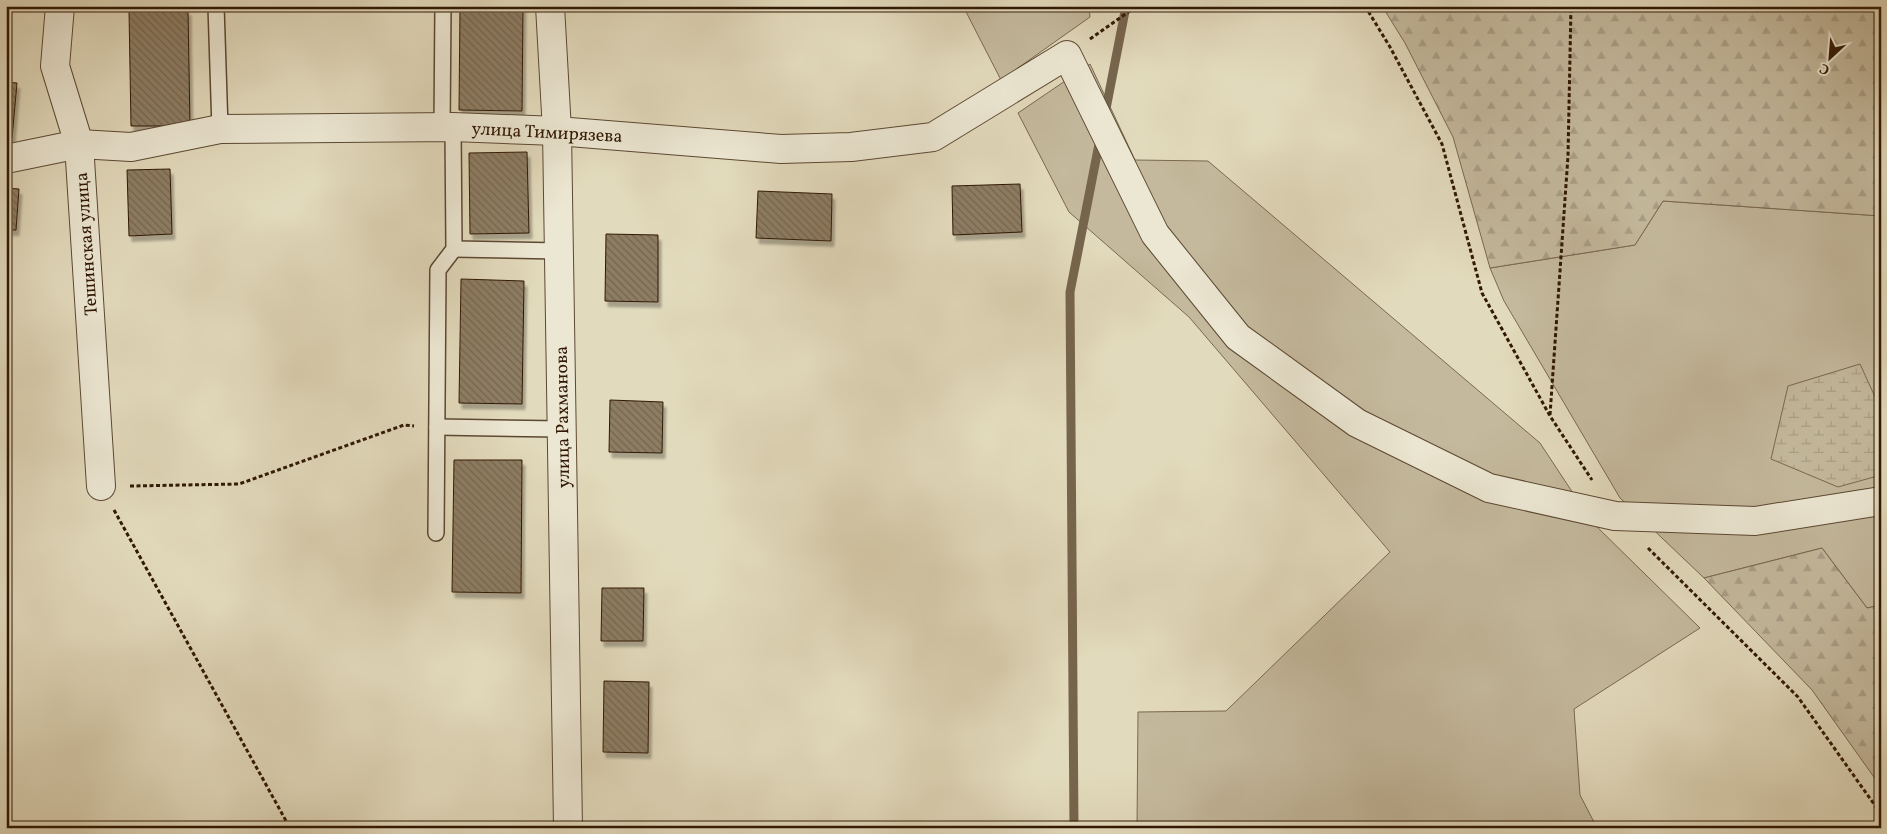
<svg xmlns="http://www.w3.org/2000/svg" width="1887" height="834" font-family="Vollkorn,serif">
<style>
.green{fill:#c4b99d;stroke:#7a6850}
.forest{fill:url(#forest-firs);stroke:#7a6850}
.wetland{fill:url(#wetland-marsh);stroke:#7a6850}
.lines{fill:none;stroke-linecap:round;stroke-linejoin:round}
.stream{stroke:#76654d;stroke-width:9}
.building{fill:url(#building-back-hatch);stroke:#301804;filter:url(#shadow)}
.service-casing{stroke:#5c4832;stroke-width:18}
.minor-casing{stroke:#5c4832;stroke-width:30}
.path{stroke:#301804;stroke-width:3;stroke-dasharray:4 2.5;stroke-linecap:butt}
.service{stroke:#ece7d3;stroke-width:15}
.minor{stroke:#ece7d3;stroke-width:28}
.labels{text-anchor:middle;stroke-width:4.5;stroke-linejoin:round;paint-order:stroke}
.street-label{font-size:18px;fill:#301804;stroke:#ece7d3}
</style>
<defs>
<pattern id="forest-firs" width="22" height="20" patternUnits="userSpaceOnUse" patternTransform="scale(1.25)"><rect width="22" height="20" fill="#c4b99d"/><path d="M5 1l3.5 6h-7zM16 11l3.5 6h-7z" fill="#a99e86"/></pattern>
<pattern id="wetland-marsh" width="20" height="14" patternUnits="userSpaceOnUse" patternTransform="scale(1.25)"><rect width="20" height="14" fill="#c4b99d"/><path d="M1 5h8M5 5V1M11 12h8M15 12V8" fill="none" stroke="#a99e86"/></pattern>
<pattern id="building-back-hatch" width="6" height="6" patternUnits="userSpaceOnUse" patternTransform="scale(1.25)"><rect width="6" height="6" fill="#8d7d64"/><path d="M-1 5l2 2M0 0l6 6M5-1l2 2" fill="none" stroke="#746550"/></pattern>
<filter id="shadow"><feDropShadow dx="3" dy="5.5" stdDeviation="1" flood-color="#0004"/></filter>
</defs>
<rect width="100%" height="100%" fill="#e2dabc"/>
<filter id="stains"><feTurbulence type="fractalNoise" baseFrequency=".004" numOctaves="4"/><feColorMatrix values="0 0 0 0 .2 0 0 0 0 .09 0 0 0 0 .02 0 0 0 .5 -.17"/></filter>
<radialGradient id="worn" r=".72"><stop offset=".6" stop-color="#630" stop-opacity="0"/><stop offset="1" stop-color="#630" stop-opacity=".3"/></radialGradient>
<g class="green">
<polygon points="963,6 1089,6 1090,17 1001,80"/>
<polygon points="1090,64 1135,160 1208,161 1540,443 1592,522 1700,628 1574,709 1580,795 1597,828 1137,828 1138,712 1226,711 1390,552 1189,317 1069,212 1018,113"/>
<polygon points="1663,201 1881,216 1881,605 1867,608 1822,548 1704,578 1620,498 1504,301 1490,268 1635,245"/>
</g>
<g class="forest">
<polygon points="1382,6 1881,6 1881,216 1663,201 1635,245 1490,268 1453,137 1405,43"/>
<polygon points="1822,548 1867,608 1881,605 1881,787 1812,690 1704,578"/>
</g>
<polygon class="wetland" points="1860,364 1881,410 1881,475 1838,487 1771,459 1788,386"/>
<g class="lines">
<g class="stream">
<polyline points="1105,114 1126,6"/>
<polyline points="1074,828 1070,292 1100,139"/>
</g>
</g>
<g class="building">
<polygon points="460,6 523,6 522,111 459,110"/>
<polygon points="188,10 190,126 131,126 129,11"/>
<polygon points="6,82 17,83 12,138 6,137"/>
<polygon points="527,152 529,233 470,234 469,153"/>
<polygon points="170,169 172,234 129,236 127,170"/>
<polygon points="1020,184 1022,232 953,235 952,186"/>
<polygon points="6,188 19,189 16,230 6,230"/>
<polygon points="758,191 832,194 831,241 756,238"/>
<polygon points="606,234 658,235 658,302 605,301"/>
<polygon points="461,279 524,281 522,404 459,403"/>
<polygon points="610,400 663,402 662,453 609,452"/>
<polygon points="454,460 522,460 521,593 452,592"/>
<polygon points="602,588 644,588 643,641 601,641"/>
<polygon points="604,681 649,682 648,753 603,752"/>
</g>
<g class="lines">
<g class="service-casing">
<g id="service">
<polyline points="216,6 220,129"/>
<polyline points="442,127 443,6"/>
<polyline points="454,249 559,251"/>
<polyline points="437,427 562,429"/>
<polyline points="436,533 438,270 454,249 453,127"/>
</g>
</g>
<g class="minor-casing">
<g id="minor">
<polyline points="60,6 55,66 79,144 101,486"/>
<polyline points="550,6 557,131 568,828"/>
<polyline points="6,159 79,144 131,147 220,129 453,127 557,131 781,149 851,147 933,137 1067,55 1155,234 1238,337 1357,423 1489,488 1615,516 1755,521 1881,501"/>
</g>
</g>
<g class="path">
<polyline points="1365,6 1390,47 1442,144 1482,293 1550,416 1592,480"/>
<polyline points="1090,39 1137,6"/>
<polyline points="1550,415 1568,156 1571,6"/>
<polyline points="130,486 239,484 404,425 414,426"/>
<polyline points="114,510 290,828"/>
<polyline points="1648,548 1798,697 1881,814"/>
</g>
<use href="#service" class="service"/>
<use href="#minor" class="minor"/>
</g>
<g class="labels">
<g class="street-label">
<text transform="translate(547 132) rotate(3)" y="6">улица Тимирязева</text>
<text transform="translate(86 244) rotate(-94)" y="6">Тешинская улица</text>
<text transform="translate(562 417) rotate(-91)" y="6">улица Рахманова</text>
</g>
</g>
<rect width="1887" height="834" fill="none" stroke="#e2dabc" stroke-width="25"/>
<rect x="8" y="8" width="1872" height="819" fill="none" stroke="#301804" stroke-width="2.5"/>
<rect x="12" y="12" width="1862" height="809" fill="none" stroke="#301804"/>
<g transform="translate(1830 58) rotate(206)" stroke="#ece7d3" stroke-width="4" paint-order="stroke">
<path d="M0-4L9 19L0 12L-9 19Z" fill="#301804"/>
<text y="-8" font-size="14" font-weight="bold" text-anchor="middle" fill="#301804">С</text>
</g>
<rect width="100%" height="100%" filter="url(#stains)"/>
<rect width="100%" height="100%" fill="url(#worn)"/>
</svg>
